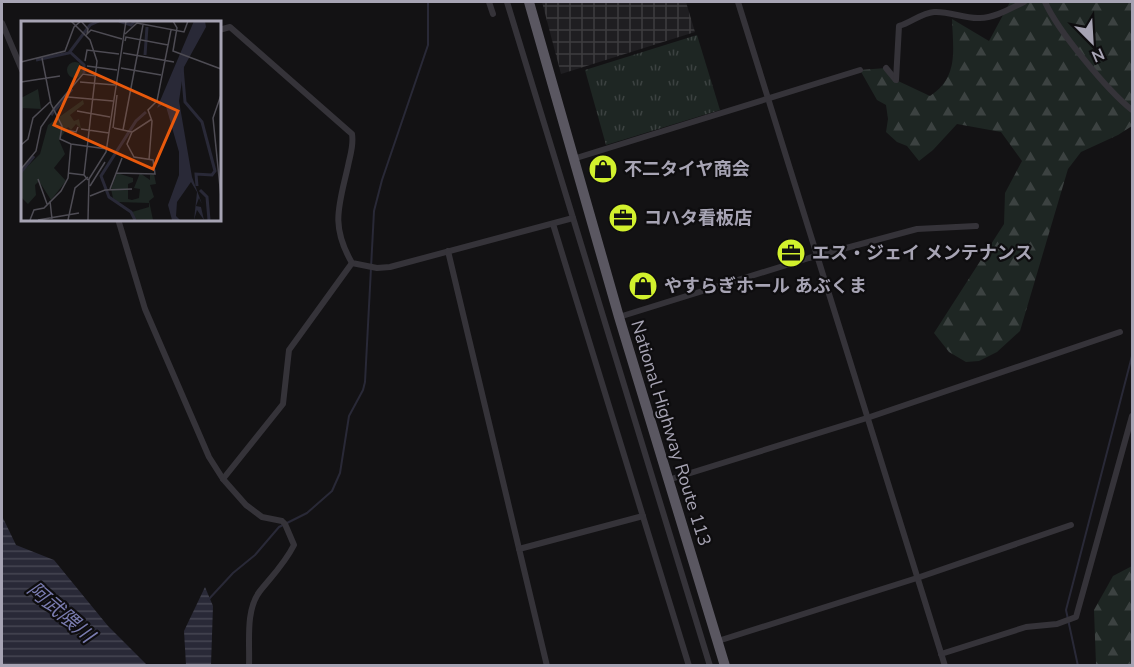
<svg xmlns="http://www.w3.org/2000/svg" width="1134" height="667" font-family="'Nunito Sans','Noto Sans JP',sans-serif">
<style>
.industrial{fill:url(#industrial-grid)}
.grass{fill:url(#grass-tufts)}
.forest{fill:url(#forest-firs)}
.water{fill:url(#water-rules)}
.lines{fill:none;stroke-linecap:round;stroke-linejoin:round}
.stream{stroke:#292937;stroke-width:2}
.minor{stroke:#353339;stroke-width:6}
.trunk{stroke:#5a5761;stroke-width:10}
.labels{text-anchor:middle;stroke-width:4.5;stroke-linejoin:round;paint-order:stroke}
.poi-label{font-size:18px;font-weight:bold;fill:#a7a4b4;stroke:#0e0d0f;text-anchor:start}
.street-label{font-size:18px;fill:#a7a4b4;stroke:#0e0d0f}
.water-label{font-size:20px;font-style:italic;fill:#7a7cb0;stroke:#0e0d0f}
.inset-river{fill:none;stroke:#292937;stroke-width:3}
.inset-road{fill:none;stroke:#4e4c54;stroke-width:1.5}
.view{fill:#e8590c;fill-opacity:0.15;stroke:#e8590c;stroke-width:3}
.inset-edge{fill:none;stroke:#a7a4b4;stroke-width:3}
</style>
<defs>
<pattern id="industrial-grid" width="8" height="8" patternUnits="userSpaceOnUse" patternTransform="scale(1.5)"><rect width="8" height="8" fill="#1f1e21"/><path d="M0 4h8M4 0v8" fill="none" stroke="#3d3c3f"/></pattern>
<pattern id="grass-tufts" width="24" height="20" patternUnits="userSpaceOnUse" patternTransform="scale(1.5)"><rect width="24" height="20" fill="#1e2623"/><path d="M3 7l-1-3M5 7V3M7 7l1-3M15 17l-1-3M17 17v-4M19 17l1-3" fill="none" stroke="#3c4241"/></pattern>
<pattern id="forest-firs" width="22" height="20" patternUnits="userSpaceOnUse" patternTransform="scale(1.5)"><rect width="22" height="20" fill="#1e2623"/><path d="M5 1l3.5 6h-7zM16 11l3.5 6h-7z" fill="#3c4241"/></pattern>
<pattern id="water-rules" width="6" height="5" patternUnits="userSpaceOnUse" patternTransform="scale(1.5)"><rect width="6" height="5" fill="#292937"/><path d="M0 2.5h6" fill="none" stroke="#454552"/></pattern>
</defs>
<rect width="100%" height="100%" fill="#131214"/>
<polygon class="industrial" points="542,2 686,2 695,32 561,74"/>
<polygon class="grass" points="697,35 720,110 606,145 585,70"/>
<g class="forest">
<path d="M1010,2H1132V126L1118,135L1081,152L1068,169L1020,331L997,352L979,361L966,362L949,352L934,333L1004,224L1005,193L1022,161L1001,132L957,124L933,150L919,161L907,146L897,142L886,132L888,119L886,105L877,100L860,70L886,68L896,80L930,96C959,77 953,50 952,19L989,41Z"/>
<polygon points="1132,566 1132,665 1096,665 1094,610 1113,576"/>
</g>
<g class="water">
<polygon points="2,516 16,545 54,560 108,626 147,665 2,665"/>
<polygon points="205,587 213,606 211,665 186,665 184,631"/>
</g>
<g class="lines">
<g class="stream">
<polyline points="208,600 233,573 255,555 279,527 307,513 332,491 340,473 349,416 363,390 365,382 374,211 382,180 428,45 428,2"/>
<polyline points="1078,666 1066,610 1132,356"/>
</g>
<g class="minor">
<polyline points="489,2 493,14"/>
<polyline points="507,2 710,666"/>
<polyline points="738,2 945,666"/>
<path d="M1045,2C1058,31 1107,90 1132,110"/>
<polyline points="2,23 22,70"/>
<path d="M219,30L230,27L352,134C354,146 350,155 348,166C339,206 330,225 352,263L377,268L390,267L573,218"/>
<polyline points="886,68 895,79"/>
<path d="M896,80L899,26C911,23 921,13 934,12C950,11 964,19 980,18C995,18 1011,8 1024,2"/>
<polyline points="573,159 860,70"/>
<path d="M118,219L145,309L209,457L223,479L246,505L262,517L282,521L285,524L294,545C285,563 273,575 260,591C245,610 250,643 249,666"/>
<polyline points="553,224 689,666"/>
<polyline points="448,251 547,666"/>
<polyline points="619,317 809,258 917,229 976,226"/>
<polyline points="223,479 283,404 289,350 352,263"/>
<polyline points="668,480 867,418 1120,332"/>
<polyline points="519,549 643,516"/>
<polyline points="718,641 917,578 1071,525"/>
<polyline points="941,654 1026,627 1057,624 1076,617 1132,416"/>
</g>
<polyline class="trunk" points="529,2 619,317 725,666"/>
</g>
<defs>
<g id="shop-disc" transform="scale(1.5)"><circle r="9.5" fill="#d2f12d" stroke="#0e0d0f"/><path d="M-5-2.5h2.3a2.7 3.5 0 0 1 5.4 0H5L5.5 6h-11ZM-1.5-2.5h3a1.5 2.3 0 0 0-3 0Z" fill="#111"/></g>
<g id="office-disc" transform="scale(1.5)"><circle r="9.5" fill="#d2f12d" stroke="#0e0d0f"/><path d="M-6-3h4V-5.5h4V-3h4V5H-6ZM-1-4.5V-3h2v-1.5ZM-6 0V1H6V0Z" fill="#111"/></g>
</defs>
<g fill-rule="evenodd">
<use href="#shop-disc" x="603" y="169"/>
<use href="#office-disc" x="623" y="218"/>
<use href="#office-disc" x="791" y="253"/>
<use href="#shop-disc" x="643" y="286"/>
</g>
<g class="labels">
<g class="poi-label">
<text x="624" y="175">不二タイヤ商会</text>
<text x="644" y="224">コハタ看板店</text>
<text x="812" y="259">エス・ジェイ メンテナンス</text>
<text x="664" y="292">やすらぎホール あぶくま</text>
</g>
<g class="street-label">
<text transform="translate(671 433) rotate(73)" y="6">National Highway Route 113</text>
</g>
<g class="water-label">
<text transform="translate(61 612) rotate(41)" y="7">阿武隈川</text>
</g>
</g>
<g transform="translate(21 21)">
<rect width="200" height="200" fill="#131214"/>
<path d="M96,152L112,157V161L107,163V178L111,179L118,177L119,168L113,167L119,152L129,159V154L133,153L135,163L129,164L133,176L128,180L132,199L114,198L111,191L128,186V182L97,181L92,177L90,168Z" fill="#1e2623"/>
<path d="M46 49a8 8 0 1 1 16 0a8 8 0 1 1-16 0ZM17,68L20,88L2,87L0,93V77ZM62,79L63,83L49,94L53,100L58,98L60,108L55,103L50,109L47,106L38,119L44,133L33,147L45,160L30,179L18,160L14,164L15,174L7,183L0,176V152L19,133L27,104Z" fill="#1e2623"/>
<path d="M173,0H184L185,6L163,46L158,80L171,156L181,183L178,177L175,185L180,186L183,199L176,189L173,199L176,171L170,161L156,181L155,195L159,199H151L147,184L158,154V131L144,82L136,87Z" fill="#292937"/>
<path class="inset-river" d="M98,0L110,4L114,0M49,31L63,44V52M124,34L126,6M15,39L48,32L69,4L78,0M161,46L164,81L181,101L194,150L191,154L175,153L176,165M30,94L51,68M0,151L13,135M179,169L186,176L188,199M114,199L110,191L88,176L80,155L115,100L125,91"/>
<path class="inset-road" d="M50,0L69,19L76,40L63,154M60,0L67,8L66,13L70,9L101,18M152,0L156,7L152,30L200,48M104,13L116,2L163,11L167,0M104,20L105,16L147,24M102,32L153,41M21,37L30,83L41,105L39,118L50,123L86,128M64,40L66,29L98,33M0,41L44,30L53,6L60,0M66,45L96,49M100,47L140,54M0,61L39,55M59,61L94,64M200,74L192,97L200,176M47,76L92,80M56,90L89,96M92,107L96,74M93,107L111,111M41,108L55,111L57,106M60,108L88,112M102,109L122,4M0,124L7,118L12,97L29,81M128,139L131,100L127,89L136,80L150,9M0,148L15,130L20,106L34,86L62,53L75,55M47,152L63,154L67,159M95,152L134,153L132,139L113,136L106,123L111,111L131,98M17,158L26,183M69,165L84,141M89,168L101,137M69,175L84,169L111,168M29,180L31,198M9,199L13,189L23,187L40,170L47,157L50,123M17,199L58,192M47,199L54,167L67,156M67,199L68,158L85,131L105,0"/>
<path class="view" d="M59,46L157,90L132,148L33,104Z"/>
<rect width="200" height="200" class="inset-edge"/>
</g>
<rect width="1134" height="667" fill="none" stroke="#a7a4b4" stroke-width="6"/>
<g transform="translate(1092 42) rotate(156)" stroke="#0e0d0f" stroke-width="4.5" paint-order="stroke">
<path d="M0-4.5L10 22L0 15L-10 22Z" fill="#a7a4b4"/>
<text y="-9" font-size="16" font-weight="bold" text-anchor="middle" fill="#a7a4b4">N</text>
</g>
</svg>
